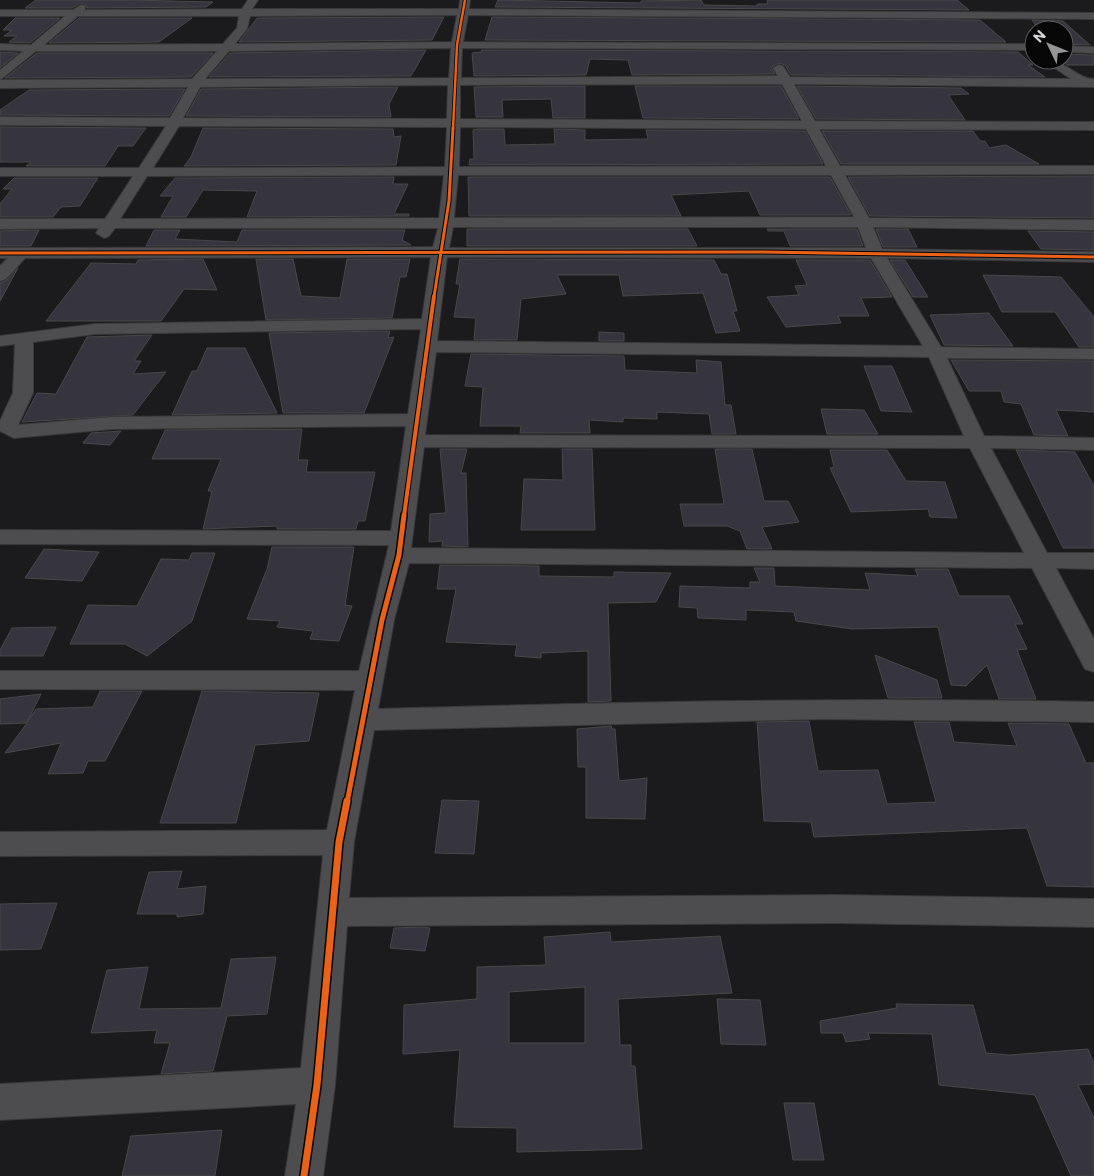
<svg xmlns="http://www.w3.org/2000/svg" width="1094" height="1176" font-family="Commissioner,sans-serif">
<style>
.building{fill:#36343e;stroke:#48484a;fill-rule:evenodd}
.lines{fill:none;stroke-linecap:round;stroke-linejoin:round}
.street-casing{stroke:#38373a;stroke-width:2}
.street{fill:#4d4d4f;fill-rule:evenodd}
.cycleway-far4-casing{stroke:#060607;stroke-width:4}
.cycleway-far3-casing{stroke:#060607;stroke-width:5}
.cycleway-far2-casing{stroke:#060607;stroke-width:6}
.cycleway-far1-casing{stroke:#060607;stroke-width:8}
.cycleway-casing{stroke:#060607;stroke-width:10}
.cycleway-far4{stroke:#ea6118;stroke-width:2.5}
.cycleway-far3{stroke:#ea6118;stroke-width:3}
.cycleway-far2{stroke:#ea6118;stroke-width:4}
.cycleway-far1{stroke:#ea6118;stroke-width:5}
.cycleway{stroke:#ea6118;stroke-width:7}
</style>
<rect width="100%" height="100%" fill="#1b1b1e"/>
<g class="building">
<polygon points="36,0 130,0 213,2 206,7 87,8 86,5 81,3 72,8 25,8"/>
<polygon points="498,0 641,3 641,1 701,0 704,5 758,6 757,4 768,4 767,0 957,0 969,10 495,7"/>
<polygon points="444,17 432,40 239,42 257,18"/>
<polygon points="492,17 980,20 1006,42 485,40"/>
<polygon points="15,18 60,18 30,43 9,42 17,36 4,36 12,30 3,30"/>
<polygon points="79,18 192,18 159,42 49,43"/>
<polygon points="1032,20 1063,21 1090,45 1064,44 1064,30 1039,30"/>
<polygon points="426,50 411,76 209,77 230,53"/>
<polygon points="482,50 1018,52 1033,65 1028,65 1045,77 791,75 785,65 779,63 771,67 775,74 632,75 628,60 590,59 586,75 474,76 472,53 481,52"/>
<polygon points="0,52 18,53 0,68"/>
<polygon points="37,53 213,53 191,77 5,78"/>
<polygon points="1064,54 1094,55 1094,65 1067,65 1063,60"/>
<polygon points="585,86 585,118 553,118 551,99 502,100 503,117 476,117 474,87"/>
<polygon points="635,86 781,86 799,119 643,118"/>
<polygon points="797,86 961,88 969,94 948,95 965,120 816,119"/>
<polygon points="398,87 389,104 391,117 186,116 201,89"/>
<polygon points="185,89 169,116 0,115 0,110 29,90"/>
<polygon points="0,127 146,128 133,146 118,146 105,166 26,166 31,162 0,162"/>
<polygon points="203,128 393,129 394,137 401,136 396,165 184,166 191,157"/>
<polygon points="477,129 504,129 505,145 555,144 554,129 585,130 585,140 648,139 646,130 805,131 823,164 469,165 470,159 474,159 473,130"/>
<polygon points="822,131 973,131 980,141 985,141 989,148 1006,145 1039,164 841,164"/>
<polygon points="1094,176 1094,218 870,216 848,177"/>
<polygon points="394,177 393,184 408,184 394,214 409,214 409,216 247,217 257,191 203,190 186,217 161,217 173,196 160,196 175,178"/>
<polygon points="468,177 830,177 851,215 760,215 749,191 671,195 681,216 469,216"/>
<polygon points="14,178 98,178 80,206 61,207 53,217 0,217 0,204 12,189 3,189"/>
<polygon points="467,229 688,229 697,246 467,246"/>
<polygon points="767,229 857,229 863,246 790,246 784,231 768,231"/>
<polygon points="876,229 908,229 917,247 883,247"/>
<polygon points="39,230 31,246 0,246 0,231"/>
<polygon points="154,230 180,230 175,239 237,242 242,230 405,230 402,240 411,245 146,246"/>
<polygon points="1028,231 1094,232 1094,250 1041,249"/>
<polygon points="203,259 217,290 184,289 161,321 46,321 91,263 136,264 138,260"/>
<polygon points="256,259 293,259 301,296 340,298 347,259 410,259 406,277 400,277 392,318 266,320"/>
<polygon points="460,259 714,260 721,274 727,274 737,311 733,311 740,331 716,333 703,293 623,296 619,275 557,275 566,294 521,299 517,340 474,340 476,318 454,317 460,284 456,284"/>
<polygon points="796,260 870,260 892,297 861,298 869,316 838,316 841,323 786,327 767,297 799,295 795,286 807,285"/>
<polygon points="890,260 905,260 928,297 913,297"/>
<polygon points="18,268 0,301 0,283 7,280"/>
<polygon points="983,275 1061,277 1094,317 1094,347 1079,347 1055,312 1002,312"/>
<polygon points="989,313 1013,346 944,345 930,315"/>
<polygon points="390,331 388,338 394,337 364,413 283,413 269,333"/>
<polygon points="599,332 624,333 624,341 599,341"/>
<polygon points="152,335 134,361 141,361 133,374 166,372 133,415 22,422 37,393 56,394 87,337"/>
<polygon points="207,348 245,348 277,413 172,415 192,371 197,371"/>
<polygon points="471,354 624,356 625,370 697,373 696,360 721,362 725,405 731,405 736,434 712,434 709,414 657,412 657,419 623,418 623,422 589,420 590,433 520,433 521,426 480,426 483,387 465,386"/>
<polygon points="951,360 1094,361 1094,412 1056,410 1068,436 1034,435 1021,404 1004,402 1001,391 969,391"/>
<polygon points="864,366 892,366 912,412 881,411"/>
<polygon points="821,409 864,410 878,434 827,434"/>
<polygon points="302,429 298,460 308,460 306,472 375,472 365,521 358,521 356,529 277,529 277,526 203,529 212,491 208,491 221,459 152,459 165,430"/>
<polygon points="121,431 110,445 83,443 91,433"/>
<polygon points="440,449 467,449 461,473 466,473 468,547 442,546 443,541 429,542 430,514 446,513"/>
<polygon points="562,449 592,449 595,530 521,530 524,479 563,480"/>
<polygon points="715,449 752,449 764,501 788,501 799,522 762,527 772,549 747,549 740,531 727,526 684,526 680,504 724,504"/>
<polygon points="830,450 887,450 906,481 945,482 957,518 930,517 928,509 851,512 830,468 834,467"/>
<polygon points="1016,450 1075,452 1094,486 1094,548 1063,548"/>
<polygon points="272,547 354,547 345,605 352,606 339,641 310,639 313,631 277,627 280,621 247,619 267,569"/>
<polygon points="44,549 99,552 82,581 25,578"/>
<polygon points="192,553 215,553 192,621 147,656 125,644 70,644 88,605 137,606 161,559 189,560"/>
<polygon points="440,565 539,566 539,576 614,577 614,572 671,573 656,602 608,603 611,701 588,702 588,651 541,653 541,658 515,656 517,645 446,642 456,589 437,589"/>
<polygon points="754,568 774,568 775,586 870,590 865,573 918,576 915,569 948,569 959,596 1009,596 1023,624 1015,624 1027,649 1017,650 1036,699 999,699 987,665 966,686 951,685 938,627 852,629 796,621 794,612 746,610 746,620 698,618 697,608 679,607 680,586 750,588 750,582 760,582"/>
<polygon points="56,627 43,656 0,656 0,650 12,628"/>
<polygon points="875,655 937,680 942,698 888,698"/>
<polygon points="100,691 142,691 105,761 88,761 83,773 48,774 61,743 5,753 27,723 0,724 0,699 41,694 27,722 36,709 93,707"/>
<polygon points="202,691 319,693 309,741 255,745 236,823 160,823"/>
<polygon points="809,721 818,771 878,770 887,804 936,802 914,722 949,722 954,742 1017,746 1008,723 1069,724 1086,763 1094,763 1094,887 1047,886 1027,828 814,837 811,822 764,821 757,722"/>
<polygon points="611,726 612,729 615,729 619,781 647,778 645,819 586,818 586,767 578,767 577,729"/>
<polygon points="442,800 479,801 474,854 435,853"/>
<polygon points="182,871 177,889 206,886 203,914 177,917 177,914 137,914 149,872"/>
<polygon points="57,903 41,949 0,950 0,904"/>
<polygon points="421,927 430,928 425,951 390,948 394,928"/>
<path d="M610,932L611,942L720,936L732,993L618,999L620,1045H631V1066H635L642,1149L517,1152V1128L454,1127L460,1050L403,1054L404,1005L477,999V967L546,965L544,937ZM585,987V1043H509V992Z"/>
<polygon points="276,957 267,1014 227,1016 213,1071 161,1074 170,1043 154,1043 157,1030 91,1033 107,970 148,967 139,1009 221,1008 231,959"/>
<polygon points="717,999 760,1000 766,1045 721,1044"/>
<polygon points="896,1004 973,1005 986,1053 1009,1055 1088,1049 1094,1064 1094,1084 1078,1085 1094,1118 1094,1176 1071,1176 1035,1095 939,1085 932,1034 868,1033 870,1039 846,1042 843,1033 821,1033 820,1021 897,1008"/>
<polygon points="784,1103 814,1103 824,1160 793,1160"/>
<polygon points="222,1130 215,1176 122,1176 131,1136"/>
</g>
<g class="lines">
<g class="street-casing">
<g id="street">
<path d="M248,0H258L252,9H459L460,0H470L469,9L1094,13V19L468,15L463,42L1034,44V50L462,48L461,78L778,76L773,68L779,65L783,66L790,77L1071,79L1043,60C1068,60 1076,79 1094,79V87L794,84L815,121L1094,122V130L819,129L840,166H1094V174L845,175L869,218L1094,220V230L873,227L882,249L1094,252V262L887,258L941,347L1094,349V359L947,358L984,436L1094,438V450L991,448L1047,553H1094V569L1056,568L1094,639V672L1085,669L1032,568L409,563L394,620L378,709C617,702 855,697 1094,702V722L820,719L374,730L354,842L349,898L835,895L1094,899V927L835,923L347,926L335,1085L323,1176H285L296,1104L0,1120V1084L301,1068L323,855L0,856V832L327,830L355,690L0,689V671H359L389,545L0,544V530L391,531L406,426L112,429L14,438L0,431V421L13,393L15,344L0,346V336L95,324L422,319L431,257L25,258L6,279L0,281V266L8,258H0V248L433,247L438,228H115L109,236L104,238L96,233L99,228L0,229V219H105L133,176H0V168H139L166,126L0,125V117L170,118L188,87L0,88V80L192,79L217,51H36L0,80V70L23,51L0,50V44L31,45L65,16H0V10H73L81,5L85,6V10L242,9ZM457,15L452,42L235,44L247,29L250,16ZM78,16H239L237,28L223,44L44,45ZM451,48L449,78L205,79L229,51ZM782,84L802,121L460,119V85ZM448,85L447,119L183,118L200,87ZM179,126L447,127L445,167L153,168ZM460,127L806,129L826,166L459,167ZM444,175L439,218L120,219L147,176ZM458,175H831L854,217L454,218ZM453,227H858L866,248H449ZM447,257L871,258L923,346L437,341ZM421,329L408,414L112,417L18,425L33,393V342L95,334ZM436,352L929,357L964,436L425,435ZM424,447L970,448L1024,553L411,548Z"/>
<polygon points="1064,46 1094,47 1094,53 1064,52"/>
</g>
</g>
<use href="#street" class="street"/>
<g class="cycleway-far4-casing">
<polyline id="cycleway-far4" points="453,129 457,45 465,0"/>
</g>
<g class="cycleway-far3-casing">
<g id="cycleway-far3">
<polyline points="0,253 757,252 1094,257"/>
<polyline points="434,297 449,201 453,128"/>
</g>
</g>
<g class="cycleway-far2-casing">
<polyline id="cycleway-far2" points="404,516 434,296"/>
</g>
<g class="cycleway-far1-casing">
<polyline id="cycleway-far1" points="347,803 382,620 399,555 404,515"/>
</g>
<g class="cycleway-casing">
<polyline id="cycleway" points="304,1176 317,1085 339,842 347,801"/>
</g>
<use href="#cycleway-far4" class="cycleway-far4"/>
<use href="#cycleway-far3" class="cycleway-far3"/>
<use href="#cycleway-far2" class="cycleway-far2"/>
<use href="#cycleway-far1" class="cycleway-far1"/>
<use href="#cycleway" class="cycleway"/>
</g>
<g transform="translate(1049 45) rotate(313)"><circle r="24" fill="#060607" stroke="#5a5a5b"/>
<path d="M0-4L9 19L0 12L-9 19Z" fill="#959598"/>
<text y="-8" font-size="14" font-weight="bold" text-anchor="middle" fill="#d7d7da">N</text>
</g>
</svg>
